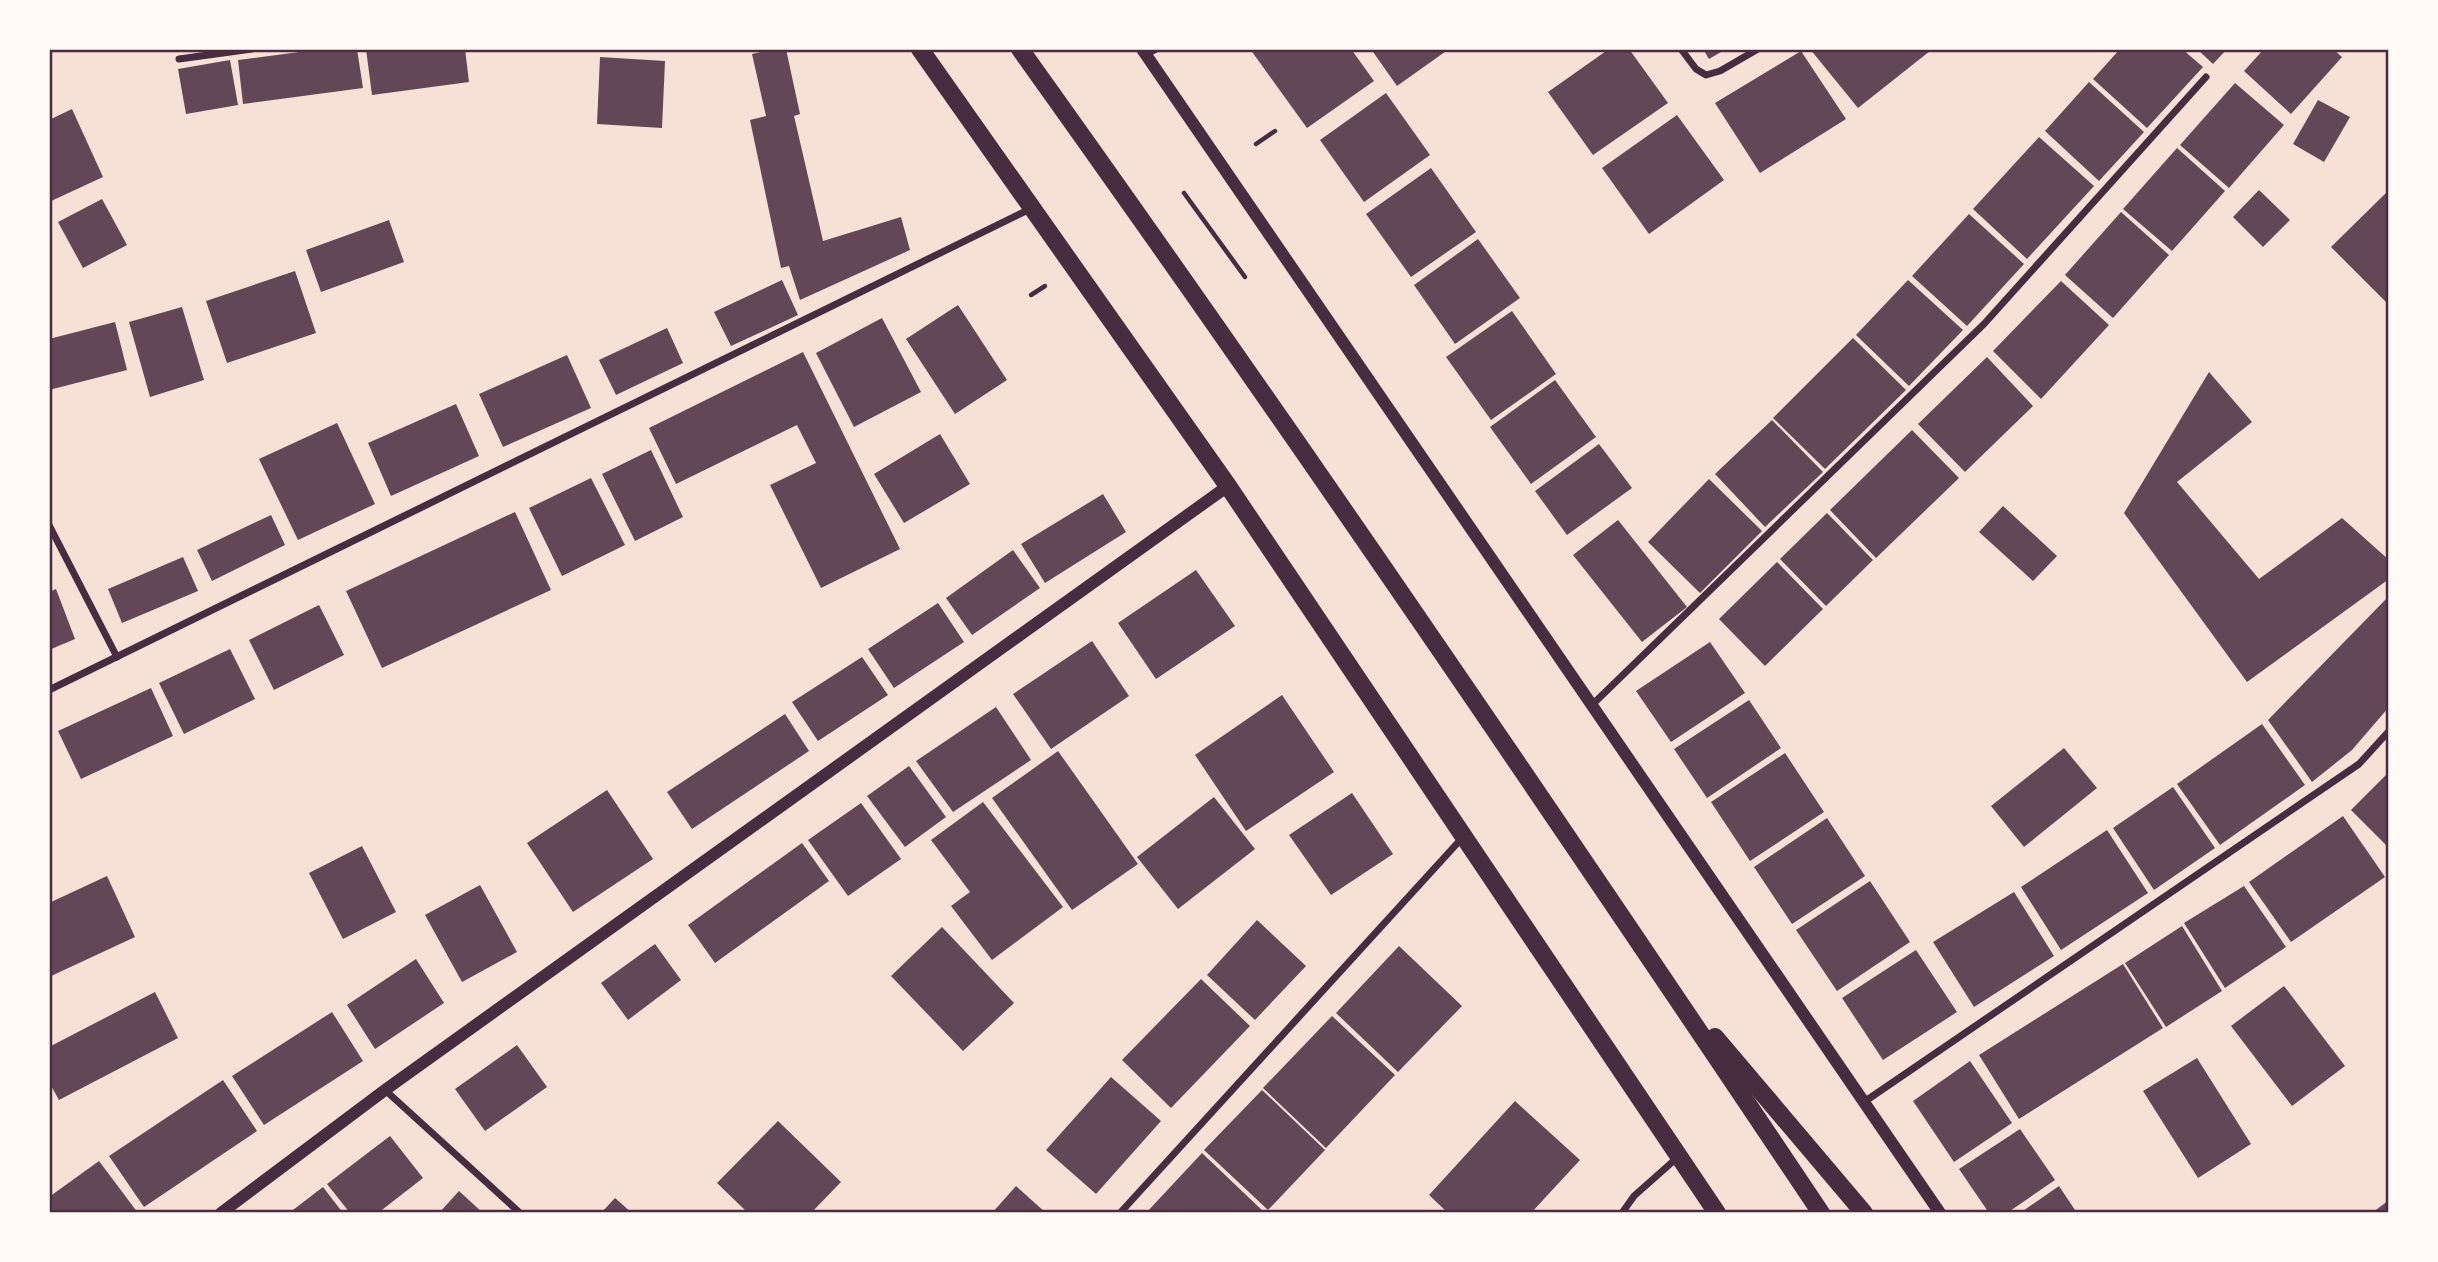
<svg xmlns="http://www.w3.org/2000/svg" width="2438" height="1262" font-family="'Golos Text',sans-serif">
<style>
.building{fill:#644757}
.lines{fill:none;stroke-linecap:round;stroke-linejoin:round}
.path{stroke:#4a2c40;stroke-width:4.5}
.minor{stroke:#4a2c40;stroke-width:7}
.tertiary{stroke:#4a2c40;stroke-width:12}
.primary{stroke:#4a2c40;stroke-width:18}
.neatline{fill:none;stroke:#4a2c40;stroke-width:2.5}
</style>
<rect width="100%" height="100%" fill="#f7e1d7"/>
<g class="building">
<polygon points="322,49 357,49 363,88 243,104 238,60"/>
<polygon points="366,49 465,49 469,82 372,95"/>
<polygon points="774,49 786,49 800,114 794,116 823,241 901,217 910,250 800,300 789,266 781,268 750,120 766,116 752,54"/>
<polygon points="1250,49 1351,49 1374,81 1307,128"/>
<polygon points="1371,49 1449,49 1397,86"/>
<polygon points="1609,49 1629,49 1668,103 1593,155 1548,92"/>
<polygon points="1703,49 1726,49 1709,59"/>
<polygon points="1810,49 1928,49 1930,51 1858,108"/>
<polygon points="2120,49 2182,49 2203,67 2147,128 2093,79"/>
<polygon points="2197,49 2227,49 2213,64"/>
<polygon points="2264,49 2333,49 2342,57 2291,114 2244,71"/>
<polygon points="1801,51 1846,119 1760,173 1715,103"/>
<polygon points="600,57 665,61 662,128 597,124"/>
<polygon points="230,60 238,105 186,114 178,69"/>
<polygon points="2089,82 2144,132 2099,181 2045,131"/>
<polygon points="2235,83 2284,125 2229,188 2180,145"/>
<polygon points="1386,93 1430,155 1364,202 1320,140"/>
<polygon points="2318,100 2350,117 2324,162 2293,144"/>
<polygon points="72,109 103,177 49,202 49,120"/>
<polygon points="1677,115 1724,180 1649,234 1602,168"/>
<polygon points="2039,137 2094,186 2027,259 1973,209"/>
<polygon points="2177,148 2225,191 2172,251 2123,209"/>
<polygon points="1431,168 1476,232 1411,277 1366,214"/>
<polygon points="2259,190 2290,220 2263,247 2233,217"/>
<polygon points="2389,190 2389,305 2331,247"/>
<polygon points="102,199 127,245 83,268 58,222"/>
<polygon points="2121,212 2169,255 2113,318 2065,275"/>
<polygon points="1969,214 2024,264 1967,326 1912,276"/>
<polygon points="389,220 404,262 321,292 306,250"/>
<polygon points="1478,239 1520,298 1455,344 1414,285"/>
<polygon points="295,271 316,333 227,363 206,301"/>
<polygon points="782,280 798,315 731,346 714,312"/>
<polygon points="1908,280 1963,330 1909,386 1856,335"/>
<polygon points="2061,281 2109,325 2041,399 1993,351"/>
<polygon points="958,305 1007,380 955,414 906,339"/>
<polygon points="182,307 204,380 150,397 129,322"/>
<polygon points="1512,311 1556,374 1491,420 1446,357"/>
<polygon points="882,318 921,392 854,427 816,353"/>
<polygon points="115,322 127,370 49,390 49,339"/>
<polygon points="667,328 683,363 616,395 599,360"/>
<polygon points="1853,338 1906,390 1825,469 1773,418"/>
<polygon points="803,352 900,549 821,588 770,485 816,463 797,425 676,484 649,428"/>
<polygon points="567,355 591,408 503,447 479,394"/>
<polygon points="1987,357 2033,406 1965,472 1918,424"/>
<polygon points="2209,372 2252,422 2177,482 2259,579 2342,518 2389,560 2389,579 2247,682 2124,513"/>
<polygon points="1555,380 1596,437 1531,484 1490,427"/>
<polygon points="456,404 479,456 391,496 368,443"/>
<polygon points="1772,420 1823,472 1765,527 1715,474"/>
<polygon points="337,423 375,504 298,540 259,459"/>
<polygon points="1912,430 1959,478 1876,558 1830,510"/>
<polygon points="940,434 970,484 904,523 874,474"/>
<polygon points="1599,444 1632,488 1567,535 1535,491"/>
<polygon points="651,450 683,517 635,541 602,474"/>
<polygon points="591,478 625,545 562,576 529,508"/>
<polygon points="1709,479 1762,531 1700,593 1648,542"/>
<polygon points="1103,494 1126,532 1045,583 1021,544"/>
<polygon points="2003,506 2057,556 2033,581 1979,532"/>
<polygon points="515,512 551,590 382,668 346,591"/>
<polygon points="1827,513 1873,560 1826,606 1780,559"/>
<polygon points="271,515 285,545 212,581 197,550"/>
<polygon points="1618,520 1687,607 1642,642 1573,555"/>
<polygon points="1013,550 1040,588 972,635 946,598"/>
<polygon points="183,557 198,591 122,623 108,589"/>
<polygon points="1777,562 1823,609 1765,666 1719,619"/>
<polygon points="1196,570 1235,626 1156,679 1118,623"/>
<polygon points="56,589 75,639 49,650 49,592"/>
<polygon points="2389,596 2389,707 2352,750 2312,782 2268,720"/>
<polygon points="938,603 964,642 894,688 868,649"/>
<polygon points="319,605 344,655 274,690 249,640"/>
<polygon points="1092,641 1129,696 1051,749 1013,694"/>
<polygon points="1710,642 1745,693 1671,742 1636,691"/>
<polygon points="230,649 255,699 184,734 159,683"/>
<polygon points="862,657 888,695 818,741 792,702"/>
<polygon points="151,688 173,736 81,779 58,731"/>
<polygon points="1282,695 1334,772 1246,831 1195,755"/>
<polygon points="1749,700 1781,748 1707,798 1674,749"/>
<polygon points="996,707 1031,760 953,812 916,761"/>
<polygon points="785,714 809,751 692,829 667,792"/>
<polygon points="2262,724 2305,785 2220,845 2177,784"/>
<polygon points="2064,748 2097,788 2024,847 1991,806"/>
<polygon points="1058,751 1138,864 1072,910 992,798"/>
<polygon points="1785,753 1824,812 1750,861 1711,802"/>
<polygon points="909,766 946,817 905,847 867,796"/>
<polygon points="2389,772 2389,848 2351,810"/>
<polygon points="2173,787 2215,848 2154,890 2113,828"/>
<polygon points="607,790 653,859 573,912 527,843"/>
<polygon points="1352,793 1393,854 1331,895 1289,835"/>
<polygon points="1214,797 1255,849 1178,909 1137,857"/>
<polygon points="983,802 1063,907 992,960 951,906 970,892 931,840"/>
<polygon points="861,803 901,859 848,896 808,840"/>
<polygon points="2343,816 2385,877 2291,942 2249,882"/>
<polygon points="1827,818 1865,876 1792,924 1754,867"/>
<polygon points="2107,830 2148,893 2061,950 2021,887"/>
<polygon points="802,843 829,881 715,963 688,925"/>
<polygon points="362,846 396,912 343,939 309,873"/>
<polygon points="107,876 135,937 49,977 49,903"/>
<polygon points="1870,881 1910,942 1837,991 1796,930"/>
<polygon points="480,885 517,952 462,982 425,915"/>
<polygon points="2244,886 2286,947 2225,988 2184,923"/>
<polygon points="2014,892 2054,956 1974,1007 1933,942"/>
<polygon points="1257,920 1306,966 1255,1020 1207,975"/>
<polygon points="2182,926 2222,991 2166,1027 2125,963"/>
<polygon points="942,927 1014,1003 963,1051 891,976"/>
<polygon points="655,944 681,980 628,1020 601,983"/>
<polygon points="1399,946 1462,1006 1398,1072 1336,1013"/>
<polygon points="1916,950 1957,1012 1883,1060 1842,998"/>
<polygon points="416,959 444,1003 375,1049 347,1005"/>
<polygon points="2123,964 2163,1028 2019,1119 1979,1055"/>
<polygon points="1201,979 1250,1026 1171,1108 1122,1060"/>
<polygon points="2284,986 2345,1066 2292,1106 2231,1026"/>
<polygon points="155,992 178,1038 59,1100 49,1082 49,1047"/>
<polygon points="332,1012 363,1061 264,1125 232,1076"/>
<polygon points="1332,1016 1395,1075 1326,1148 1263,1088"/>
<polygon points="517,1045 547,1087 485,1131 455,1089"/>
<polygon points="2197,1058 2251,1144 2198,1178 2143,1091"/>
<polygon points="1970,1061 2012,1123 1954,1162 1913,1101"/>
<polygon points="1111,1077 1161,1121 1096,1194 1046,1150"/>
<polygon points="223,1080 257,1131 144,1207 109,1156"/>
<polygon points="1262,1090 1325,1150 1268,1210 1204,1150"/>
<polygon points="1515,1101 1580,1160 1531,1213 1448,1213 1429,1195"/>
<polygon points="778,1121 841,1182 811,1213 748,1213 717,1183"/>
<polygon points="2020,1129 2055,1180 2007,1213 1989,1213 1959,1169"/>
<polygon points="390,1136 423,1178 378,1213 350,1213 327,1184"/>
<polygon points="1202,1153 1265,1213 1146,1213"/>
<polygon points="99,1161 138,1213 49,1213 49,1197"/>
<polygon points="1016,1186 1046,1213 992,1213"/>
<polygon points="2059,1186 2077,1213 2020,1213"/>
<polygon points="323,1187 343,1213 289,1213"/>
<polygon points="459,1191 483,1213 439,1213"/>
<polygon points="615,1198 632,1213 601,1213"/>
<polygon points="2389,1200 2389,1213 2372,1213"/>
</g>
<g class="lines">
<g class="path">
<polyline points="1256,144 1275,131"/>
<polyline points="1184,193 1245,277"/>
<polyline points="1031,295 1045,286"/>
</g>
<g class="minor">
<polyline points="1681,49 1696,69 1706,75 1720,71 1758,49"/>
<polyline points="1146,54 1156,49"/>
<polyline points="179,59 252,49"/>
<polyline points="49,525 117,657"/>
<polyline points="49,690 1032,208"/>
<polyline points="1593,704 1984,324 2206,77"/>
<polyline points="385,1090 520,1213"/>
<polyline points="1864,1102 2359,764 2389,731"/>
<polyline points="1120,1213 1463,837"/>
<polyline points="1622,1213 1634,1196 1678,1157"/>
</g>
<g class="tertiary">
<polyline points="1142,49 1940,1213"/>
<polyline points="221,1213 385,1090 1228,486"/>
</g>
<g class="primary">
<polyline points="920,49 1228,486 1717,1213"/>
<path d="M1020,49C1294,432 1559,822 1821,1213"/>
<polyline points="1715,1037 1864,1213"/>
</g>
</g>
<rect width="2438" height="1262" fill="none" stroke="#fffaf5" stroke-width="102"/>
<rect x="51" y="51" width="2336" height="1160" class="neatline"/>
</svg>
